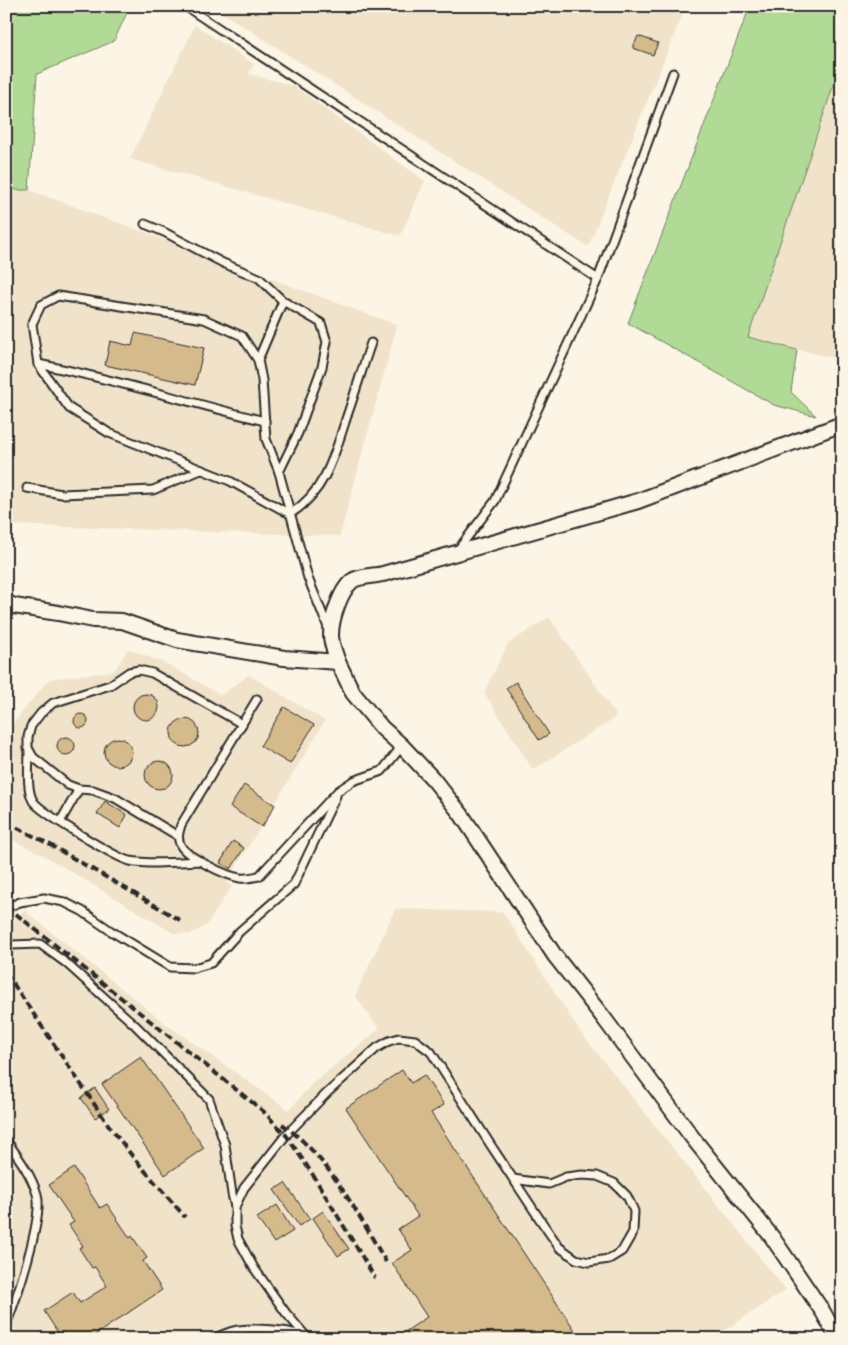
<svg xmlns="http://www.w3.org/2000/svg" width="848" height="1345" font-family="'Shantell Sans',sans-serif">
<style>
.built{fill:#f0e3ca}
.green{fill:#b2da97;stroke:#6e8261}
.building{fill:#d5ba8b;stroke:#2b2b2b}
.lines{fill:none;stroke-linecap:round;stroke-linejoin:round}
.service-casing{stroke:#2b2b2b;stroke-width:11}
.minor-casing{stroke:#2b2b2b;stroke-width:18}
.service{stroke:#fcf5e5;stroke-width:7}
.minor{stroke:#fcf5e5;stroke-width:14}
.rail{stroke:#2b2b2b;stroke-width:4;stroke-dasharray:8 4;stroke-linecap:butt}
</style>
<rect width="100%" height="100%" fill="#fcf5e5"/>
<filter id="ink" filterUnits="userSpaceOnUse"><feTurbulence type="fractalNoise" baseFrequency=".02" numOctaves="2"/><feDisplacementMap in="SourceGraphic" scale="10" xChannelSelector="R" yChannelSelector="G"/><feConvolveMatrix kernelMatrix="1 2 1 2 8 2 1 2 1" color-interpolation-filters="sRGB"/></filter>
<g filter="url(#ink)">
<g class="built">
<polygon points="212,6 686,6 588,247"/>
<polygon points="195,25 254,64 249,74 294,86 425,181 400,236 130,159"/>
<polygon points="836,78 842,80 842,360 748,337"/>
<polygon points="6,190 29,190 397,325 340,536 6,525"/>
<polygon points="549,617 616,715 613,719 533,770 484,692 508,644"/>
<polygon points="128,649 167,664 221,695 249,675 325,721 227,882 232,886 206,926 190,934 173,933 43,855 6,837 6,799 12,783 6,745 6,732 49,679 114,671"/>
<polygon points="395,909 503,912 579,1030 786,1290 712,1339 6,1339 6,922 13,921 24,910 166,1024 289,1110 312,1084 379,1029 355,996"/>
</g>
<g class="green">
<polygon points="6,6 130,6 114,41 37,74 29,190 6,190"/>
<polygon points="750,6 842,6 842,80 836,78 748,337 797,350 791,392 816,416 774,405 628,323"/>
</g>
<g class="building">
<polygon points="638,36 658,43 653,55 633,48"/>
<polygon points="135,333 204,348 195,385 105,365 110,341 132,346"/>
<polygon points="516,682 549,734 539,740 506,688"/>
<circle cx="146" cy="707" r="13"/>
<polygon points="284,707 314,725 290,764 260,746"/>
<circle cx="81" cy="721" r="7"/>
<circle cx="185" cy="733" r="14"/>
<circle cx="66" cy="746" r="9"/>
<circle cx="118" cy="752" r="14"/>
<circle cx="159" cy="775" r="14"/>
<polygon points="244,785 275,805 262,827 230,807"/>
<polygon points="105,801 127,815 120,828 97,814"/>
<polygon points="233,841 244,848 231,869 220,863"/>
<polygon points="141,1057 204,1148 165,1175 102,1084"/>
<polygon points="402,1070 411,1083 424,1075 444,1105 431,1113 580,1338 579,1339 396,1338 427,1317 392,1263 412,1250 398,1229 418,1216 346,1108"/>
<polygon points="95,1088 109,1109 95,1118 81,1098"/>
<polygon points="74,1168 100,1208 107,1204 130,1238 132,1236 147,1258 143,1261 162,1290 89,1339 62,1339 44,1311 73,1292 80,1303 107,1286 95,1267 92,1268 79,1248 83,1246 69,1225 74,1222 49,1185"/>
<polygon points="285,1183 310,1219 299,1226 274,1190"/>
<polygon points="277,1205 293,1231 274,1243 257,1218"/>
<polygon points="323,1211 349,1249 338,1256 313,1218"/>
</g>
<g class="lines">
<g class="service-casing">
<g id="service">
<polyline points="185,6 598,279"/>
<polyline points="145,224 164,232 223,263 259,278 283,301 321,323 327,342 322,367 298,433 279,472"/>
<polyline points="258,360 283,301"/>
<path d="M38,364C115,379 189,403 265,421"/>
<polyline points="27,488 62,494 153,490 201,470"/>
<polyline points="457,551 495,501 598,279 673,73"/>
<path d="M329,630L308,578L279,472L266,439L262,380L258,360L242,336L204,319L58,296L41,305L32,324L38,364L69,408L109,433L230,481L290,514C327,491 335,452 348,413C356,390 363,366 371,343"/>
<path d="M257,699L181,825C179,832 177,837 180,844C184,856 227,876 240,878C246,879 253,877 259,876L338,791L353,781L382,771L402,746"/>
<path d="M29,751C29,766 26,788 33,801C40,812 118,859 130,861C152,865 177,862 200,861"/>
<polyline points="60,822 79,789"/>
<polyline points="178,836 115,798 93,790 79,789 68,785 33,757 28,748 28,737 31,726 41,713 53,703 110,685 129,672 139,670 152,673 242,724"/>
<polyline points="6,908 20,902 44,898 64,902 82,911 111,931 170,967 194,968 211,963 240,931 294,884 336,796"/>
<polyline points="11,945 40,944 66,963 135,1025 209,1099 225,1145 232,1194 235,1207"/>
<path d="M6,1140C18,1157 31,1174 37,1194C44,1217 16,1300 6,1325"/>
<polyline points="305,1335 286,1313 254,1268 238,1239 235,1226 235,1207 244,1188 286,1135 327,1093 377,1048 389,1041 399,1038 415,1040 431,1052 490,1144 541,1221 559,1247 576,1259 589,1262 609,1259 622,1251 633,1232 634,1211 627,1196 614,1183 597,1176 582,1175 566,1177 549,1184 513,1179"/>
<path d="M212,1339C220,1336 230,1331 238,1330C263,1327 292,1331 316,1339"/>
</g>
</g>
<g class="minor-casing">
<g id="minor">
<polyline points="6,602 14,606 58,613 93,620 122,621 177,640 284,658 338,662 353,693 382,728 402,746 433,779 461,814 555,956 603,1017 692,1137 772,1237 823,1312 838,1339"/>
<path d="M338,662C335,653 331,644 331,635C331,620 340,591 352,581C359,576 374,576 383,574L638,501L842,424"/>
</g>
</g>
<use href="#service" class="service"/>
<use href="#minor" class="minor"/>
<g class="rail">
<polyline points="6,822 47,843 180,920"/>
<polyline points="6,906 263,1111 286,1135 313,1175 375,1278"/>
<polyline points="6,973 107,1123 133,1157 185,1217"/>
<path d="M282,1124C328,1156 358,1214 386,1262"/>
</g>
</g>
</g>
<rect width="848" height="1345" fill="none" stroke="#fcf5e5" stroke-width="25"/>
<rect x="12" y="12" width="823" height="1320" fill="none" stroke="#2b2b2b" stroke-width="2" filter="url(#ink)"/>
</svg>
